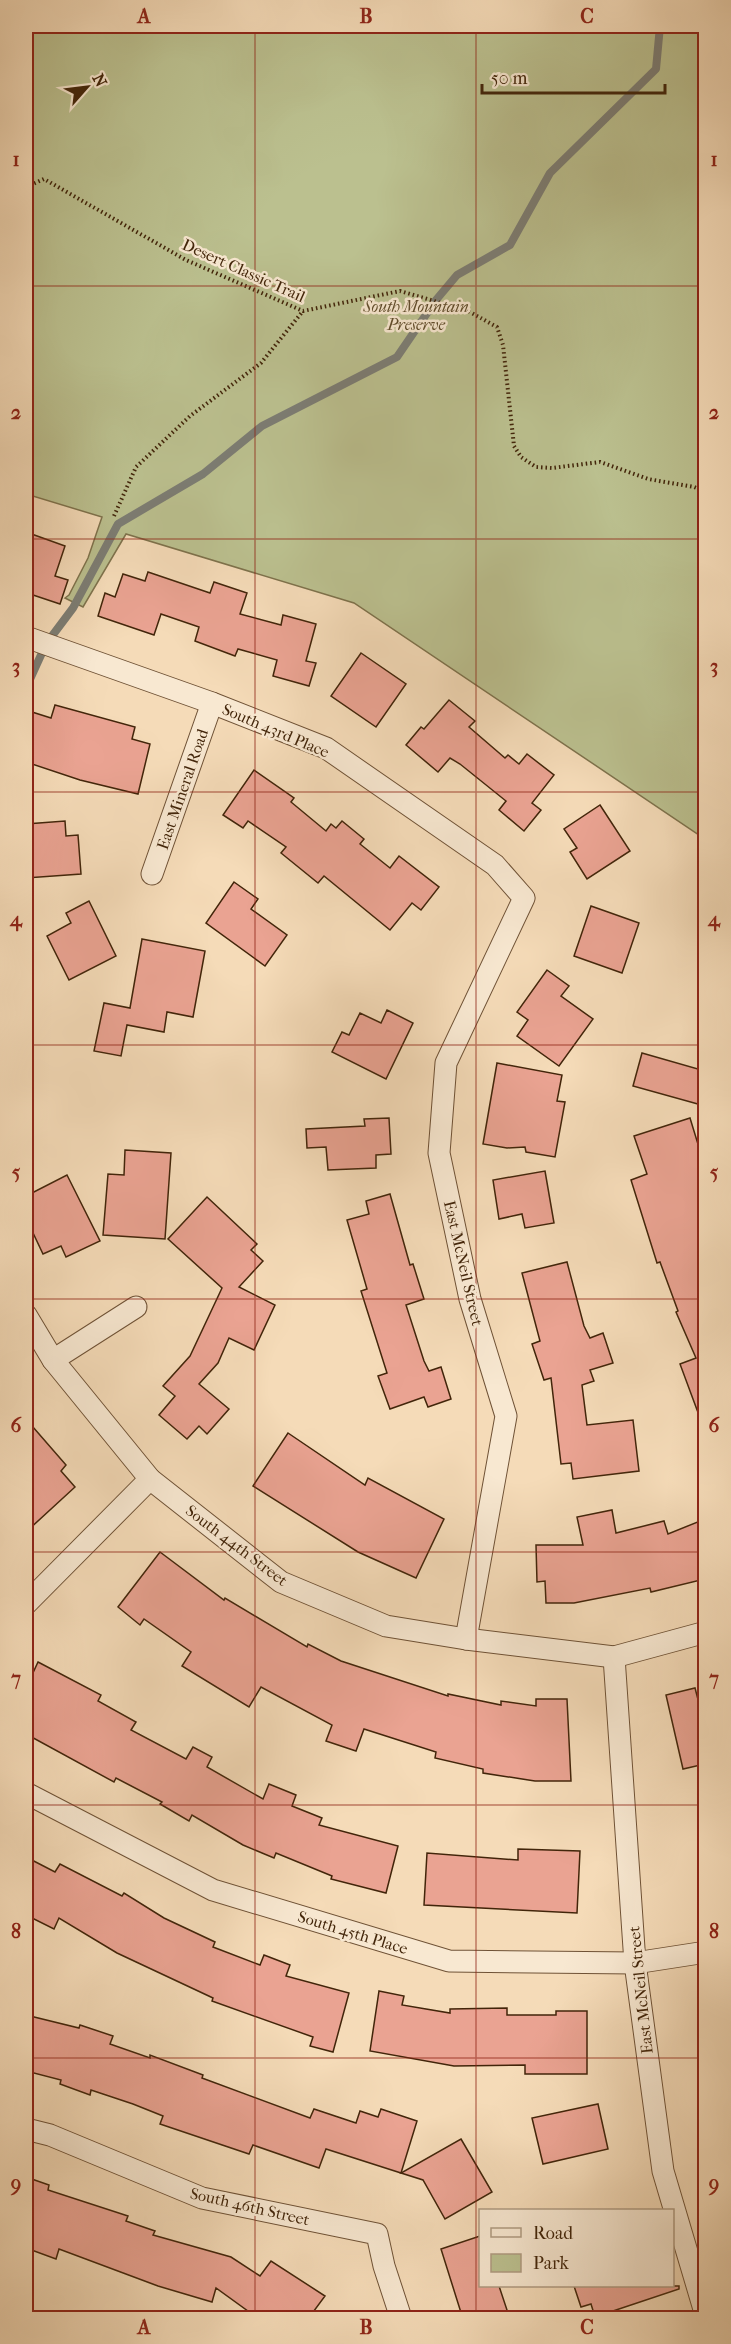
<svg xmlns="http://www.w3.org/2000/svg" width="731" height="2344" font-family="'IM FELL French Canon',serif">
<style>
.green{fill:#bbc08f;stroke:#7e724c;stroke-width:1.5}
.lines{fill:none;stroke-linecap:round;stroke-linejoin:round}
.stream{stroke:#7c7d74;stroke-width:8}
.building{fill:#eaa392;stroke:#42250a;stroke-width:1.5}
.minor-casing{stroke:#6f5236;stroke-width:23}
.path{stroke:#42250a;stroke-width:4;stroke-dasharray:1.5 3;stroke-linecap:butt}
.minor{stroke:#f8e8d1;stroke-width:21}
.grid{fill:none;stroke:#8f2418;stroke-width:1.5;stroke-opacity:0.55}
.labels{text-anchor:middle;stroke-width:5;stroke-linejoin:round;paint-order:stroke}
.street-label{font-size:16px;fill:#42250a;stroke:#f8e8d1}
.park-label{font-size:16px;font-style:italic;fill:#604c2b;stroke:#f8e8d1}
.neatline{fill:none;stroke:#8f2418;stroke-width:2}
.grid-label{font-size:20px;text-anchor:middle;font-weight:bold;fill:#8f2418}
</style>
<rect width="100%" height="100%" fill="#f5dbb8"/>
<filter id="stains"><feTurbulence type="fractalNoise" baseFrequency=".00333" numOctaves="4"/><feColorMatrix values="0 0 0 0 .2 0 0 0 0 .09 0 0 0 0 .02 0 0 0 .5 -.17"/></filter>
<radialGradient id="worn" r=".72"><stop offset=".6" stop-color="#630" stop-opacity="0"/><stop offset="1" stop-color="#630" stop-opacity=".3"/></radialGradient>
<polygon class="green" points="26,26 705,26 705,839 354,603 126,534 83,607 65,598 69,595 88,558 102,517 26,494"/>
<g class="lines">
<polyline class="stream" points="26,688 46,644 73,608 118,524 203,474 262,426 397,357 436,300 457,275 510,245 550,173 656,69 660,26"/>
</g>
<g class="building">
<polygon points="26,532 65,546 55,576 68,580 60,604 27,593 32,578 26,576"/>
<polygon points="148,572 210,593 214,582 247,593 240,614 281,625 283,615 316,624 306,661 316,663 309,686 273,676 277,660 238,649 235,656 195,641 199,627 161,614 154,635 98,616 105,593 115,597 123,574 145,581"/>
<polygon points="361,653 406,684 376,727 331,696"/>
<polygon points="449,700 475,721 469,727 505,758 508,755 519,764 527,754 554,775 532,803 541,810 524,831 499,810 506,801 460,764 450,758 438,772 406,745 421,727 424,729"/>
<polygon points="55,705 135,727 132,739 150,744 138,794 80,780 26,762 26,733 32,712 51,718"/>
<polygon points="254,770 294,798 291,802 326,831 331,824 336,828 342,821 364,839 360,844 390,868 399,856 439,887 421,910 412,903 390,930 324,876 318,883 281,853 286,847 248,821 243,828 223,815"/>
<polygon points="600,805 630,851 587,879 570,852 577,848 564,829"/>
<polygon points="65,821 66,836 78,835 81,874 26,878 26,824"/>
<polygon points="234,882 258,899 251,909 287,935 265,966 206,923"/>
<polygon points="89,901 116,956 69,980 47,936 71,923 66,913"/>
<polygon points="591,906 639,923 622,973 574,956"/>
<polygon points="142,939 205,951 193,1017 167,1012 164,1032 127,1025 121,1056 94,1051 104,1003 130,1008"/>
<polygon points="547,970 569,986 561,996 593,1019 559,1066 517,1036 528,1020 517,1012"/>
<polygon points="387,1010 413,1023 386,1079 332,1052 342,1032 349,1035 360,1013 381,1023"/>
<polygon points="642,1053 705,1071 705,1106 633,1086"/>
<polygon points="497,1063 562,1075 557,1101 565,1102 555,1157 526,1152 525,1147 507,1148 483,1144"/>
<polygon points="389,1118 391,1154 376,1155 376,1168 328,1170 326,1147 307,1148 306,1129 365,1126 364,1119"/>
<polygon points="690,1118 705,1167 703,1426 680,1364 696,1358 676,1312 678,1311 660,1262 657,1263 631,1180 647,1174 634,1136"/>
<polygon points="125,1150 171,1153 165,1239 103,1235 108,1174 124,1175"/>
<polygon points="545,1171 554,1223 525,1228 522,1214 499,1219 493,1180"/>
<polygon points="67,1175 100,1241 66,1257 61,1246 43,1254 26,1218 26,1196"/>
<polygon points="390,1194 410,1265 413,1264 424,1299 406,1305 424,1361 429,1371 441,1367 451,1399 428,1407 424,1397 390,1409 378,1376 387,1373 361,1291 367,1289 347,1220 369,1214 366,1201"/>
<polygon points="207,1197 257,1244 251,1250 263,1261 239,1287 275,1305 254,1350 229,1338 218,1363 199,1384 229,1409 207,1434 199,1426 187,1439 159,1415 175,1396 163,1386 190,1356 222,1288 168,1239"/>
<polygon points="567,1262 584,1326 590,1338 603,1333 613,1363 590,1370 594,1381 582,1385 587,1425 633,1420 639,1471 573,1479 571,1463 561,1464 551,1378 544,1380 532,1344 540,1341 522,1273"/>
<polygon points="26,1419 66,1465 61,1471 75,1487 26,1532"/>
<polygon points="288,1433 365,1485 368,1478 444,1519 416,1578 358,1552 253,1486"/>
<polygon points="612,1510 616,1533 664,1521 668,1534 705,1519 705,1579 651,1592 650,1588 574,1603 546,1603 545,1581 537,1582 536,1545 583,1545 577,1517"/>
<polygon points="160,1552 224,1600 225,1598 307,1647 308,1644 341,1661 448,1696 448,1694 501,1705 501,1701 536,1706 536,1699 567,1699 571,1781 535,1781 483,1773 483,1769 435,1758 436,1752 364,1729 356,1751 326,1741 332,1725 261,1687 249,1707 182,1666 191,1652 144,1619 140,1625 118,1607"/>
<polygon points="38,1662 101,1695 98,1701 136,1722 131,1730 186,1759 193,1747 212,1757 207,1767 263,1799 269,1784 296,1795 292,1806 322,1818 319,1825 398,1846 386,1893 331,1879 332,1876 276,1853 274,1858 243,1845 192,1815 189,1821 160,1804 162,1802 116,1778 114,1782 26,1734 26,1688"/>
<polygon points="695,1688 701,1711 705,1710 705,1764 683,1769 666,1695"/>
<polygon points="518,1849 580,1851 577,1913 424,1905 427,1853 518,1860"/>
<polygon points="26,1857 55,1872 60,1864 122,1896 124,1893 164,1918 215,1942 213,1947 260,1965 264,1955 290,1965 286,1976 349,1993 333,2052 310,2046 313,2037 212,2001 213,1998 117,1953 59,1918 54,1929 26,1915"/>
<polygon points="379,1991 404,1996 402,2005 450,2013 450,2009 507,2008 507,2015 556,2015 556,2011 587,2011 587,2074 525,2074 525,2065 454,2066 370,2051"/>
<polygon points="26,2015 79,2028 80,2025 113,2036 110,2044 150,2058 150,2055 203,2075 202,2078 310,2118 314,2109 356,2123 360,2111 378,2117 381,2109 417,2121 401,2173 326,2149 319,2168 253,2145 249,2154 160,2124 163,2116 133,2104 91,2090 90,2095 60,2084 61,2080 26,2071"/>
<polygon points="598,2104 608,2149 543,2164 532,2118"/>
<polygon points="461,2139 492,2192 445,2219 423,2180 401,2173"/>
<polygon points="26,2177 49,2185 48,2190 128,2216 126,2221 155,2231 153,2235 231,2257 260,2276 271,2261 325,2296 308,2319 259,2319 216,2288 212,2302 158,2286 59,2249 56,2259 26,2248"/>
<polygon points="480,2236 480,2286 499,2286 510,2319 463,2319 441,2249"/>
<polygon points="574,2286 679,2286 679,2289 595,2317 591,2304 581,2307"/>
</g>
<g class="lines">
<g class="minor-casing">
<g id="minor">
<polyline points="26,637 212,703 326,748 495,865 524,898 446,1063 439,1153 470,1299 506,1416 466,1639"/>
<polyline points="152,874 212,703"/>
<polyline points="26,1315 53,1360 150,1479 281,1582 386,1626 466,1639 614,1657 706,1632"/>
<polyline points="53,1360 136,1307"/>
<polyline points="26,1604 150,1479"/>
<polyline points="614,1657 635,1963 663,2171 706,2316"/>
<polyline points="26,1793 213,1890 449,1961 635,1963 706,1952"/>
<polyline points="26,2129 50,2135 202,2198 377,2234 384,2266 401,2318"/>
</g>
</g>
<g class="path">
<polyline points="26,187 44,179 186,260 303,311 400,291 468,311 497,327 503,345 514,446 521,457 536,467 552,468 600,462 648,479 694,487 706,492"/>
<polyline points="114,516 136,467 190,416 261,363 303,311"/>
</g>
<use href="#minor" class="minor"/>
</g>
<path class="grid" d="M255,26V2318M476,26V2318M26,286H706M26,539H706M26,792H706M26,1045H706M26,1299H706M26,1552H706M26,1805H706M26,2058H706"/>
<g class="labels">
<g class="street-label">
<text transform="translate(244 270) rotate(24)" y="6">Desert Classic Trail</text>
<text transform="translate(276 730) rotate(23)" y="6">South 43rd Place</text>
<text transform="translate(182 789) rotate(-71)" y="6">East Mineral Road</text>
<text transform="translate(464 1263) rotate(77)" y="6">East McNeil Street</text>
<text transform="translate(237 1545) rotate(37)" y="6">South 44th Street</text>
<text transform="translate(353 1932) rotate(17)" y="6">South 45th Place</text>
<text transform="translate(640 1990) rotate(-96)" y="6">East McNeil Street</text>
<text transform="translate(250 2206) rotate(13)" y="6">South 46th Street</text>
</g>
<g class="park-label">
<text x="416" y="312">South Mountain<tspan x="416" dy="18">Preserve</tspan></text>
</g>
</g>
<rect width="731" height="2344" fill="none" stroke="#f5dbb8" stroke-width="66"/>
<rect x="479" y="2209" width="195" height="78" fill="#f8e8d1" stroke="#af9a81" stroke-width="1.5"/>
<rect x="491" y="2228" width="30" height="9" fill="#f8e8d1" stroke="#af9a81" stroke-width="1.5"/>
<text x="533" y="2239" font-size="18" fill="#42250a">Road</text>
<rect x="491" y="2254" width="30" height="18" fill="#bbc08f" stroke="#af9a81" stroke-width="1.5"/>
<text x="533" y="2269" font-size="18" fill="#42250a">Park</text>
<g transform="translate(87 87) rotate(62)" stroke="#f8e8d1" stroke-width="4.5" paint-order="stroke">
<path d="M0-4.5L10 22L0 15L-10 22Z" fill="#42250a"/>
<text y="-9" font-size="16" font-weight="bold" text-anchor="middle" fill="#42250a">N</text>
</g>
<path d="M482 84v9h183v-9" fill="none" stroke="#42250a" stroke-width="3"/>
<text x="491" y="84" font-size="18" fill="#42250a" stroke="#f8e8d1" stroke-width="4.5" paint-order="stroke">50 m</text>
<rect x="33" y="33" width="665" height="2278" class="neatline"/>
<g class="grid-label">
<text x="144" y="23">A</text>
<text x="366" y="23">B</text>
<text x="587" y="23">C</text>
<text x="16" y="166">1</text>
<text x="714" y="166">1</text>
<text x="16" y="419">2</text>
<text x="714" y="419">2</text>
<text x="16" y="673">3</text>
<text x="714" y="673">3</text>
<text x="16" y="926">4</text>
<text x="714" y="926">4</text>
<text x="16" y="1179">5</text>
<text x="714" y="1179">5</text>
<text x="16" y="1432">6</text>
<text x="714" y="1432">6</text>
<text x="16" y="1685">7</text>
<text x="714" y="1685">7</text>
<text x="16" y="1938">8</text>
<text x="714" y="1938">8</text>
<text x="16" y="2191">9</text>
<text x="714" y="2191">9</text>
<text x="144" y="2334">A</text>
<text x="366" y="2334">B</text>
<text x="587" y="2334">C</text>
</g>
<rect width="100%" height="100%" filter="url(#stains)"/>
<rect width="100%" height="100%" fill="url(#worn)"/>
</svg>
